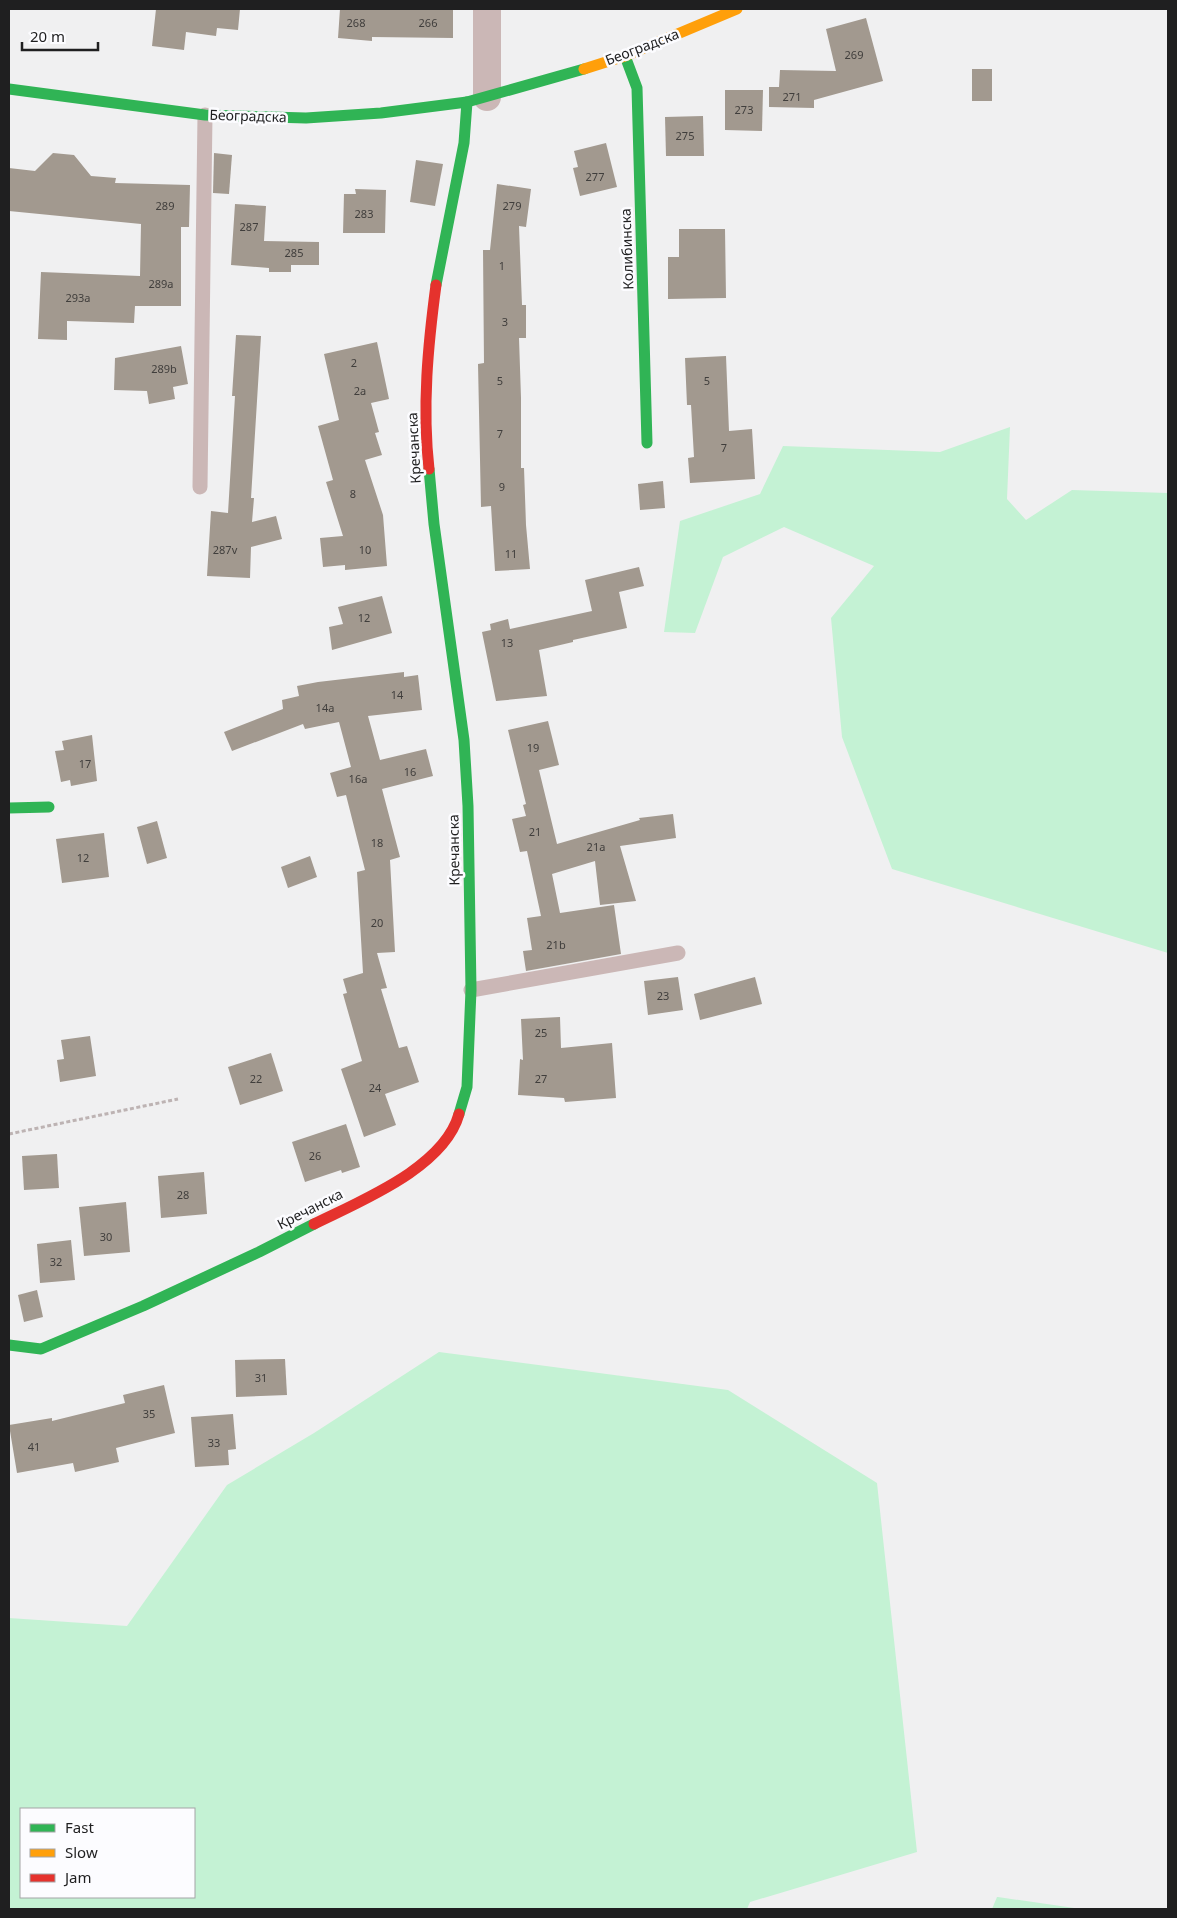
<svg xmlns="http://www.w3.org/2000/svg" width="1177" height="1918" font-family="'Noto Sans',sans-serif">
<style>
.green{fill:#c4f2d4;fill-rule:evenodd}
.building{fill:#a2998f}
.lines{fill:none;stroke-linecap:round;stroke-linejoin:round}
.path{stroke:#bdb3b3;stroke-width:3;stroke-dasharray:4 2.5;stroke-linecap:butt}
.lane{stroke:#cbb7b6;stroke-width:15}
.street{stroke:#cbb7b6;stroke-width:28}
.fast{stroke:#30b455;stroke-width:11}
.slow{stroke:#ff9f0a;stroke-width:11}
.jam{stroke:#e5322d;stroke-width:11}
.labels{text-anchor:middle;stroke-width:5;stroke-linejoin:round;paint-order:stroke}
.number-label{font-size:11px;fill:#403e3c}
.street-label{font-size:14px;fill:#1f1f20;stroke:#fcfcff}
</style>
<rect width="100%" height="100%" fill="#f0f0f1"/>
<g class="green">
<polygon points="1010,427 1007,499 1026,520 1072,490 1168,493 1168,953 892,869 842,737 831,618 874,566 784,527 723,557 695,633 664,632 680,521 760,494 783,446 940,452"/>
<path d="M439,1352L728,1390L877,1483L917,1852L750,1902L747,1909H9V1618L127,1626L227,1485L314,1433ZM21,1809H194V1897H21Z"/>
<polygon points="997,1897 998,1897 1081,1909 992,1909"/>
</g>
<g class="building">
<polygon points="156,9 240,9 238,30 217,28 216,36 186,32 184,50 152,46"/>
<polygon points="340,9 453,9 453,38 372,37 372,41 338,38"/>
<polygon points="866,18 883,81 814,100 814,108 769,107 769,87 779,87 780,70 836,71 826,29"/>
<rect x="972" y="69" width="20" height="32"/>
<polygon points="725,90 763,90 762,131 725,130"/>
<polygon points="703,116 704,156 666,156 665,117"/>
<polygon points="606,143 617,187 580,196 573,168 578,167 574,151"/>
<polygon points="53,153 74,155 91,176 116,178 115,183 190,185 189,227 181,227 181,306 135,306 134,323 67,321 67,340 38,339 41,272 140,276 141,224 9,211 9,168 35,171"/>
<polygon points="214,153 232,155 229,194 213,193"/>
<polygon points="416,160 443,164 435,206 410,202"/>
<polygon points="497,184 531,189 526,227 519,226 522,305 526,305 526,338 519,338 521,398 521,468 524,468 526,525 530,569 495,571 491,506 481,507 478,364 484,363 483,250 490,250"/>
<polygon points="355,189 386,190 385,233 343,233 344,194 356,194"/>
<polygon points="235,204 266,206 264,241 319,242 319,265 291,265 291,272 269,272 269,268 231,265"/>
<polygon points="679,229 725,229 726,298 668,299 668,257 679,257"/>
<polygon points="236,335 261,336 251,498 254,498 252,522 276,516 282,539 251,547 250,578 207,576 211,511 228,513 235,396 232,396"/>
<polygon points="377,342 389,399 371,403 379,432 375,433 382,455 365,460 383,515 387,566 345,570 345,565 323,567 320,538 343,536 326,482 333,480 318,426 339,420 324,354"/>
<polygon points="181,346 188,384 173,387 175,399 149,404 147,391 114,390 115,358"/>
<polygon points="726,356 729,431 752,429 755,479 690,483 688,458 694,457 691,405 687,405 685,358"/>
<polygon points="663,481 665,508 640,510 638,484"/>
<polygon points="639,567 644,586 619,592 627,628 573,640 573,642 539,650 547,696 496,701 482,632 491,630 490,624 508,619 510,629 592,611 585,580"/>
<polygon points="382,596 392,633 332,650 329,627 343,624 338,607"/>
<polygon points="404,672 404,677 418,675 422,710 368,716 380,760 426,749 433,776 382,789 400,857 390,860 395,952 377,953 387,988 381,989 399,1048 407,1046 419,1082 385,1094 396,1125 364,1137 341,1069 362,1061 343,994 347,993 343,979 363,973 357,872 365,870 346,795 337,797 330,773 351,767 339,722 305,729 303,724 232,751 224,732 283,709 282,700 299,696 297,686 318,682"/>
<polygon points="548,721 559,765 539,770 557,844 640,820 639,818 673,814 676,838 620,846 636,901 600,905 595,861 552,874 560,913 614,905 621,954 526,971 523,951 532,950 527,918 541,916 527,851 520,852 512,819 526,816 523,805 526,804 508,730"/>
<polygon points="92,735 97,781 71,786 70,780 61,782 55,751 64,750 62,741"/>
<polygon points="157,821 167,858 147,864 137,827"/>
<polygon points="104,833 109,877 62,883 56,839"/>
<polygon points="310,856 317,877 288,888 281,867"/>
<polygon points="678,977 683,1010 648,1015 644,981"/>
<polygon points="755,977 762,1004 700,1020 694,994"/>
<polygon points="560,1017 561,1048 612,1043 616,1098 565,1102 564,1098 518,1095 520,1059 523,1060 521,1019"/>
<polygon points="90,1036 96,1076 60,1082 57,1060 64,1059 61,1040"/>
<polygon points="271,1053 283,1091 240,1105 228,1067"/>
<polygon points="346,1124 360,1167 342,1173 341,1170 305,1182 292,1142"/>
<polygon points="57,1154 59,1188 24,1190 22,1156"/>
<polygon points="204,1172 207,1214 161,1218 158,1176"/>
<polygon points="126,1202 130,1252 84,1256 79,1207"/>
<polygon points="71,1240 75,1280 40,1283 37,1244"/>
<polygon points="37,1290 43,1317 24,1322 18,1295"/>
<polygon points="285,1359 287,1395 236,1397 235,1360"/>
<polygon points="164,1385 175,1433 116,1448 119,1462 75,1472 73,1463 17,1473 9,1425 52,1418 52,1421 125,1403 123,1395"/>
<polygon points="233,1414 236,1449 228,1450 229,1465 195,1467 191,1417"/>
</g>
<g class="lines">
<polyline class="path" points="9,1134 178,1099"/>
<g class="lane">
<polyline points="200,487 205,115"/>
<polyline points="471,990 678,953"/>
</g>
<polyline class="street" points="487,9 487,97"/>
<g class="fast">
<polyline points="625,56 637,88 647,443"/>
<polyline points="9,89 205,115 306,118 381,113 467,102 584,69"/>
<polyline points="436,285 464,143 467,102"/>
<polyline points="429,469 434,524 464,740 468,806 471,990 467,1087 459,1114"/>
<polyline points="9,808 49,807"/>
<polyline points="9,1345 41,1349 143,1306 259,1252 314,1224"/>
</g>
<polyline class="slow" points="584,69 625,56 737,9"/>
<g class="jam">
<path d="M429,469C422,407 428,345 436,285"/>
<path d="M314,1224C360,1201 444,1168 459,1114"/>
</g>
</g>
<g class="labels">
<g class="number-label">
<text x="356" y="27">268</text>
<text x="428" y="27">266</text>
<text x="854" y="59">269</text>
<text x="792" y="101">271</text>
<text x="744" y="114">273</text>
<text x="685" y="140">275</text>
<text x="595" y="181">277</text>
<text x="165" y="210">289</text>
<text x="512" y="210">279</text>
<text x="364" y="218">283</text>
<text x="249" y="231">287</text>
<text x="294" y="257">285</text>
<text x="502" y="270">1</text>
<text x="161" y="288">289a</text>
<text x="78" y="302">293a</text>
<text x="505" y="326">3</text>
<text x="354" y="367">2</text>
<text x="164" y="373">289b</text>
<text x="500" y="385">5</text>
<text x="707" y="385">5</text>
<text x="360" y="395">2a</text>
<text x="500" y="438">7</text>
<text x="724" y="452">7</text>
<text x="502" y="491">9</text>
<text x="353" y="498">8</text>
<text x="225" y="554">287v</text>
<text x="365" y="554">10</text>
<text x="511" y="558">11</text>
<text x="364" y="622">12</text>
<text x="507" y="647">13</text>
<text x="397" y="699">14</text>
<text x="325" y="712">14a</text>
<text x="533" y="752">19</text>
<text x="85" y="768">17</text>
<text x="410" y="776">16</text>
<text x="358" y="783">16a</text>
<text x="535" y="836">21</text>
<text x="377" y="847">18</text>
<text x="596" y="851">21a</text>
<text x="83" y="862">12</text>
<text x="377" y="927">20</text>
<text x="556" y="949">21b</text>
<text x="663" y="1000">23</text>
<text x="541" y="1037">25</text>
<text x="256" y="1083">22</text>
<text x="541" y="1083">27</text>
<text x="375" y="1092">24</text>
<text x="315" y="1160">26</text>
<text x="183" y="1199">28</text>
<text x="106" y="1241">30</text>
<text x="56" y="1266">32</text>
<text x="261" y="1382">31</text>
<text x="149" y="1418">35</text>
<text x="214" y="1447">33</text>
<text x="34" y="1451">41</text>
</g>
<g class="street-label">
<text transform="translate(642 47) rotate(-21)" y="5">Београдска</text>
<text transform="translate(248 116) rotate(2)" y="5">Београдска</text>
<text transform="translate(627 249) rotate(-92)" y="5">Колибинска</text>
<text transform="translate(414 448) rotate(-93)" y="5">Кречанска</text>
<text transform="translate(454 850) rotate(-91)" y="5">Кречанска</text>
<text transform="translate(310 1209) rotate(-27)" y="5">Кречанска</text>
</g>
</g>
<rect width="1177" height="1918" fill="none" stroke="#1f1f20" stroke-width="20"/>
<rect x="20" y="1808" width="175" height="90" fill="#fcfcff" stroke="#a4a4a6"/>
<rect x="30" y="1824" width="25" height="8" fill="#30b455" stroke="#a4a4a6"/>
<text x="65" y="1833" font-size="15" fill="#1f1f20">Fast</text>
<rect x="30" y="1849" width="25" height="8" fill="#ff9f0a" stroke="#a4a4a6"/>
<text x="65" y="1858" font-size="15" fill="#1f1f20">Slow</text>
<rect x="30" y="1874" width="25" height="8" fill="#e5322d" stroke="#a4a4a6"/>
<text x="65" y="1883" font-size="15" fill="#1f1f20">Jam</text>
<path d="M22 42v8h76v-8" fill="none" stroke="#1f1f20" stroke-width="2.5"/>
<text x="30" y="42" font-size="15" fill="#1f1f20" stroke="#fcfcff" stroke-width="4" paint-order="stroke">20 m</text>
</svg>
